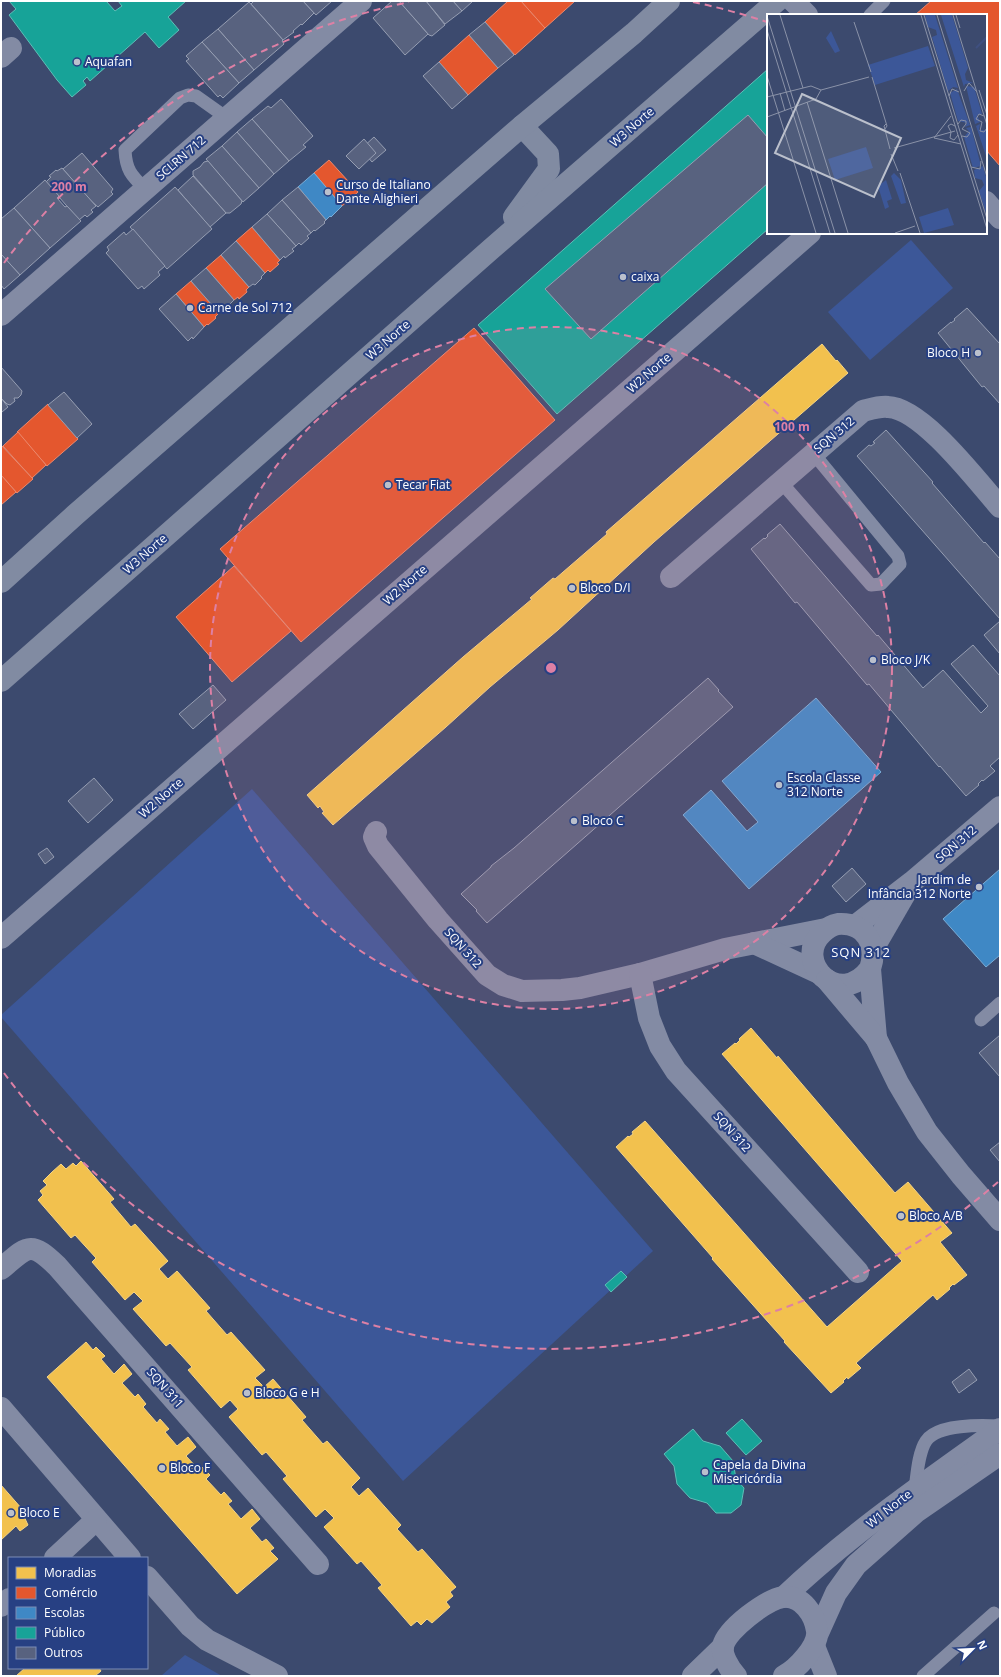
<svg xmlns="http://www.w3.org/2000/svg" width="1001" height="1677" font-family="'Open Sans',sans-serif">
<style>
.green{fill:#3c5798}
.homes{fill:#f2c14e;stroke:#f6d483}
.shops{fill:#e4572e;stroke:#ec896d}
.schools{fill:#3f88c5;stroke:#79acd6}
.public{fill:#17a398;stroke:#5dbfb7}
.building{fill:#58627f;stroke:#969eb2}
.lines{fill:none;stroke-linecap:round;stroke-linejoin:round}
.service{stroke:#838ba4;stroke-width:13}
.minor{stroke:#838ba4;stroke-width:22}
.tertiary{stroke:#838ba4;stroke-width:22}
.primary{stroke:#818ba2;stroke-width:22}
.ring{fill:none;stroke:#dd80a5;stroke-width:2;stroke-dasharray:7 5}
.poi-dot{fill:#bbc0cc;stroke:#274083;stroke-width:1.5}
.labels{text-anchor:middle;stroke-width:4;stroke-linejoin:round;paint-order:stroke}
.poi-label{font-size:12px;fill:#fff;stroke:#274083;text-anchor:start}
.street-label{font-size:12px;fill:#fff;stroke:#274083}
.neighbourhood-label{font-size:13px;letter-spacing:1px;fill:#fff;stroke:#274083}
.inset-river{fill:none;stroke:#3f5080;stroke-width:2}
.inset-road{fill:none;stroke:#8a92a8;stroke-width:1}
.view{fill:#bbc0cc;fill-opacity:0.15;stroke:#bbc0cc;stroke-width:2}
.inset-edge{fill:none;stroke:#fff;stroke-width:2}
.centre{fill:#dd80a5;stroke:#274083;stroke-width:2}
.ring-label{font-size:12px;text-anchor:middle;font-weight:bold;fill:#dd80a5;stroke:#274083;stroke-width:4;stroke-linejoin:round;paint-order:stroke}
</style>
<rect width="100%" height="100%" fill="#3c4a6e"/>
<g class="green">
<polygon points="911,240 953,288 870,360 828,312"/>
<polygon points="252,789 653,1251 403,1481 1,1017 1,1015"/>
<polygon points="185,1655 222,1676 161,1676"/>
</g>
<g class="homes">
<polygon points="822,344 836,361 837,360 848,373 654,542 558,630 490,687 446,727 333,825 322,813 324,812 320,806 318,808 307,795 463,657 532,599 530,598 553,578 555,579 607,534 606,532"/>
<polygon points="751,1028 777,1058 778,1056 895,1193 908,1182 952,1233 940,1242 967,1275 954,1285 953,1284 949,1288 950,1289 937,1300 933,1295 856,1363 861,1368 848,1379 847,1377 843,1381 844,1382 831,1393 784,1342 785,1341 712,1259 713,1258 616,1147 628,1136 629,1137 633,1134 632,1132 645,1121 827,1327 902,1261 722,1054 735,1043 736,1044 740,1040 739,1039"/>
<polygon points="81,1161 114,1199 110,1202 131,1227 135,1224 168,1261 159,1269 168,1279 177,1271 210,1308 206,1311 227,1335 231,1332 265,1370 255,1378 264,1387 273,1379 306,1417 302,1420 323,1444 327,1441 360,1478 351,1487 359,1496 368,1488 401,1525 397,1529 418,1552 422,1549 456,1587 450,1592 453,1596 446,1602 450,1607 432,1623 427,1619 421,1625 417,1621 411,1626 378,1588 382,1585 361,1561 357,1564 324,1527 334,1518 325,1509 316,1517 283,1479 287,1476 266,1452 262,1455 229,1417 238,1409 230,1400 221,1408 188,1370 192,1367 170,1343 166,1346 133,1309 143,1301 134,1292 125,1300 92,1262 96,1258 75,1235 71,1238 38,1200 43,1195 40,1191 47,1185 43,1181 52,1172 61,1164 66,1169 73,1163 76,1166"/>
<polygon points="86,1342 93,1350 96,1347 105,1356 101,1359 114,1374 124,1364 132,1374 122,1383 135,1397 138,1394 146,1404 143,1407 157,1423 160,1419 169,1429 165,1432 177,1446 188,1437 196,1447 186,1456 199,1470 202,1467 210,1475 206,1479 221,1495 224,1492 232,1501 228,1504 241,1519 252,1509 260,1519 250,1528 262,1542 266,1539 274,1548 270,1551 278,1559 237,1594 47,1377"/>
<polygon points="1,1485 22,1509 21,1510 28,1525 20,1531 16,1526 1,1540"/>
<polygon points="25,1668 99,1668 101,1671 95,1676 16,1676"/>
</g>
<g class="shops">
<polygon points="508,1 521,1 545,28 515,55 485,22"/>
<polygon points="521,1 575,1 545,28"/>
<polygon points="931,1 1000,1 1000,166 986,150 986,15 915,15"/>
<polygon points="469,35 498,68 468,95 439,62"/>
<polygon points="329,160 358,192 342,206 314,173"/>
<polygon points="252,227 280,260 277,263 279,264 270,272 268,270 265,273 236,241"/>
<polygon points="221,255 249,287 246,290 247,292 239,299 238,297 234,300 206,268"/>
<polygon points="191,281 219,313 215,317 216,318 208,325 207,324 204,327 176,294"/>
<polygon points="474,328 555,420 301,642 220,549"/>
<polygon points="48,404 78,439 47,466 17,432"/>
<polygon points="18,432 46,465 32,478 3,446"/>
<polygon points="1,445 33,479 17,493 1,475"/>
<polygon points="1,475 16,492 1,505"/>
<polygon points="234,566 291,631 232,682 176,617"/>
</g>
<g class="schools">
<polygon points="314,173 342,206 331,217 330,216 326,220 298,187"/>
<polygon points="816,698 881,772 749,889 683,815 711,790 747,831 758,822 722,781"/>
<polygon points="1000,869 1000,955 986,967 943,919"/>
</g>
<g class="public">
<polygon points="9,1 106,1 115,11 122,6 118,1 186,1 168,17 179,30 159,48 145,32 90,81 87,77 83,81 86,85 72,97 57,80 9,15 16,9"/>
<polygon points="768,69 768,229 557,414 478,325"/>
<polygon points="621,1271 627,1277 611,1292 605,1285"/>
<polygon points="742,1419 762,1441 746,1455 726,1433"/>
<polygon points="693,1429 703,1441 720,1446 733,1461 736,1479 744,1488 741,1505 731,1513 716,1513 707,1503 690,1498 677,1484 674,1466 664,1454"/>
</g>
<g class="building">
<polygon points="254,1 303,1 314,13 302,25 301,24 293,31 294,32 283,40 251,4"/>
<polygon points="303,1 332,1 316,15"/>
<polygon points="392,1 399,1 428,34 405,55 373,18"/>
<polygon points="399,1 426,1 445,25 432,36 429,35"/>
<polygon points="426,1 453,1 462,11 445,24"/>
<polygon points="453,1 473,1 462,11"/>
<polygon points="249,2 283,40 282,41 284,44 254,70 218,29"/>
<polygon points="485,22 514,55 498,68 469,35"/>
<polygon points="218,29 254,70 239,83 202,42"/>
<polygon points="202,42 239,83 223,98 220,95 218,97 186,61 189,59 186,56"/>
<polygon points="439,62 468,95 452,109 423,76"/>
<polygon points="281,99 313,136 303,145 306,147 289,161 252,119 268,106 271,108"/>
<polygon points="748,115 768,138 768,183 591,339 545,289"/>
<polygon points="252,119 289,161 274,174 237,132"/>
<polygon points="237,132 274,174 259,188 222,146"/>
<polygon points="374,137 386,150 372,162 361,149"/>
<polygon points="364,139 376,153 359,169 346,156"/>
<polygon points="222,146 259,188 243,202 206,159"/>
<polygon points="82,153 113,189 111,192 113,194 98,207 90,200 63,169"/>
<polygon points="208,161 242,201 241,204 230,213 226,213 193,175 193,171 200,167 204,162"/>
<polygon points="62,168 96,206 91,210 93,212 87,217 85,215 79,220 46,182 51,177 49,176 56,170 57,171"/>
<polygon points="193,176 226,213 210,227 178,190"/>
<polygon points="45,180 59,196 57,198 65,207 67,206 81,221 50,248 14,208"/>
<polygon points="175,187 212,229 167,269 130,227"/>
<polygon points="298,187 326,220 324,222 325,223 315,231 314,230 311,233 282,200"/>
<polygon points="282,200 311,233 307,236 309,238 301,245 299,243 296,246 267,214"/>
<polygon points="14,208 50,248 20,275 1,254 1,219"/>
<polygon points="267,214 296,246 292,249 294,251 285,258 284,256 280,260 252,227"/>
<polygon points="133,229 165,266 158,272 160,275 144,289 142,286 138,289 106,253 109,250 107,247 124,232 126,235"/>
<polygon points="236,241 265,273 261,277 262,278 255,285 253,284 249,287 221,255"/>
<polygon points="1,254 20,275 4,289 1,285"/>
<polygon points="206,268 234,300 230,304 231,305 224,312 223,311 219,313 191,281"/>
<polygon points="176,294 204,327 193,339 192,337 188,341 159,309"/>
<polygon points="967,308 1000,344 1000,404 984,386 982,387 938,333 951,322 951,323 955,320 954,319"/>
<polygon points="1,367 22,391 21,395 18,398 14,398 15,401 10,405 7,404 1,398"/>
<polygon points="64,392 92,424 77,438 48,405"/>
<polygon points="1,398 8,407 2,412 1,412"/>
<polygon points="886,430 933,482 932,483 984,543 985,542 1000,559 1000,619 857,456 869,445 871,446 875,443 873,442"/>
<polygon points="780,524 877,636 878,635 923,688 943,670 981,713 988,706 951,664 973,645 1000,676 1000,757 990,766 995,771 983,781 982,780 978,784 979,785 966,796 940,766 939,767 869,684 867,685 797,602 795,603 751,549 764,538 765,539 768,536 767,535"/>
<polygon points="1000,621 1000,654 984,635"/>
<polygon points="708,678 719,690 718,691 733,707 487,923 476,911 477,910 461,894 491,867 491,866 514,848"/>
<polygon points="213,685 226,700 193,729 179,714"/>
<polygon points="94,778 113,800 88,823 68,801"/>
<polygon points="47,848 54,857 45,864 38,854"/>
<polygon points="852,868 866,884 846,902 832,886"/>
<polygon points="1000,1035 1000,1077 979,1053"/>
<polygon points="1000,1142 1000,1162 990,1150"/>
<polygon points="969,1369 977,1380 959,1393 952,1382"/>
</g>
<g class="lines">
<g class="service">
<polyline points="870,15 884,1"/>
<path d="M145,189C131,175 126,170 125,150L180,98L188,95L196,96L227,118"/>
<polyline points="781,482 871,585 881,584 900,564 898,556 813,453"/>
<polyline points="981,1020 1000,1003"/>
<path d="M915,1489C917,1476 918,1453 926,1441C937,1424 982,1425 1000,1426"/>
<polyline points="923,1676 994,1613"/>
</g>
<g class="minor">
<polyline points="1,57 11,48"/>
<path d="M671,577L863,411C871,409 880,406 888,407C922,408 977,481 1000,507"/>
<polyline points="376,832 374,837 378,846 438,920 487,975 503,985 522,991 562,990 580,988 640,974 725,949 826,929"/>
<polyline points="855,926 912,882 1000,807"/>
<polyline points="754,943 819,973"/>
<polyline points="873,949 906,892"/>
<path d="M870,969C839,1010 792,961 822,933C827,928 832,925 838,924C866,922 878,945 870,969L876,1038"/>
<polyline points="640,974 649,1018 660,1046 676,1071 858,1272"/>
<polyline points="827,980 876,1038 898,1083 927,1132 961,1175 1000,1220"/>
<path d="M1,1269C28,1246 30,1240 57,1266L318,1564"/>
<polyline points="1,1408 130,1558"/>
<polyline points="55,1558 96,1520"/>
<polyline points="147,1577 190,1626 207,1640 277,1676"/>
<polyline points="1,1606 9,1599"/>
</g>
<g class="tertiary">
<polyline points="793,1 807,15"/>
<polyline points="986,202 1000,218"/>
<polyline points="1,315 361,1"/>
<polyline points="1,938 810,233"/>
<path d="M784,1597C850,1534 926,1482 1000,1429"/>
<polyline points="818,1633 836,1593 856,1565 916,1512 1000,1454"/>
<polyline points="814,1646 826,1676"/>
<polyline points="693,1676 723,1647"/>
<path d="M736,1676C730,1670 721,1655 723,1646C727,1629 766,1600 783,1597C802,1595 815,1615 817,1631C819,1646 797,1669 784,1676"/>
</g>
<g class="primary">
<polyline points="514,217 549,169 548,154 522,126"/>
<polyline points="1,582 75,515 522,126 634,33 669,1"/>
<polyline points="1,681 490,250 777,1"/>
</g>
</g>
<circle cx="551" cy="668" r="341" fill="#dd80a5" fill-opacity=".12"/>
<g class="ring">
<circle cx="551" cy="668" r="341"/>
<path d="M998 1182A681 681 0 0 1 4 1073M4 263A681 681 0 0 1 409 2M693 2A681 681 0 0 1 767 22"/>
</g>
<g class="poi-dot">
<circle cx="77" cy="62" r="4"/>
<circle cx="328" cy="192" r="4"/>
<circle cx="623" cy="277" r="4"/>
<circle cx="190" cy="308" r="4"/>
<circle cx="978" cy="353" r="4"/>
<circle cx="388" cy="485" r="4"/>
<circle cx="572" cy="588" r="4"/>
<circle cx="873" cy="660" r="4"/>
<circle cx="779" cy="785" r="4"/>
<circle cx="574" cy="821" r="4"/>
<circle cx="979" cy="887" r="4"/>
<circle cx="901" cy="1216" r="4"/>
<circle cx="247" cy="1393" r="4"/>
<circle cx="162" cy="1468" r="4"/>
<circle cx="705" cy="1472" r="4"/>
<circle cx="11" cy="1513" r="4"/>
</g>
<g class="labels">
<g class="poi-label">
<text x="85" y="66">Aquafan</text>
<text x="336" y="189">Curso de Italiano<tspan x="336" dy="14">Dante Alighieri</tspan></text>
<text x="631" y="281">caixa</text>
<text x="198" y="312">Carne de Sol 712</text>
<text x="970" y="357" text-anchor="end">Bloco H</text>
<text x="396" y="489">Tecar Fiat</text>
<text x="580" y="592">Bloco D/I</text>
<text x="881" y="664">Bloco J/K</text>
<text x="787" y="782">Escola Classe<tspan x="787" dy="14">312 Norte</tspan></text>
<text x="582" y="825">Bloco C</text>
<text x="971" y="884" text-anchor="end">Jardim de<tspan x="971" dy="14">Infância 312 Norte</tspan></text>
<text x="909" y="1220">Bloco A/B</text>
<text x="255" y="1397">Bloco G e H</text>
<text x="713" y="1469">Capela da Divina<tspan x="713" dy="14">Misericórdia</tspan></text>
<text x="170" y="1472">Bloco F</text>
<text x="19" y="1517">Bloco E</text>
</g>
<g class="street-label">
<text transform="translate(632 127) rotate(-41)" y="4">W3 Norte</text>
<text transform="translate(181 158) rotate(-41)" y="4">SCLRN 712</text>
<text transform="translate(388 340) rotate(-41)" y="4">W3 Norte</text>
<text transform="translate(649 373) rotate(-41)" y="4">W2 Norte</text>
<text transform="translate(834 435) rotate(-40)" y="4">SQN 312</text>
<text transform="translate(145 554) rotate(-41)" y="4">W3 Norte</text>
<text transform="translate(405 585) rotate(-41)" y="4">W2 Norte</text>
<text transform="translate(161 798) rotate(-41)" y="4">W2 Norte</text>
<text transform="translate(956 844) rotate(-40)" y="4">SQN 312</text>
<text transform="translate(463 948) rotate(48)" y="4">SQN 312</text>
<text transform="translate(732 1132) rotate(48)" y="4">SQN 312</text>
<text transform="translate(165 1388) rotate(49)" y="4">SQN 311</text>
<text transform="translate(889 1509) rotate(-38)" y="4">W1 Norte</text>
</g>
<g class="neighbourhood-label">
<text x="861" y="957">SQN 312</text>
</g>
</g>
<g transform="translate(767 14)">
<rect width="220" height="220" fill="#3c4a6e"/>
<path d="M158,1H168L191,74L186,73L181,77L165,23L170,21L169,16L161,13ZM174,1H185L201,54L198,60L199,66L206,69L198,70L197,73ZM64,17L73,37L68,39L59,24ZM161,32L168,52L108,71L101,51ZM199,72L207,73L215,100L210,101L213,108L208,110ZM190,75L203,111L198,113L200,109L191,107L183,79ZM213,110L212,116H220V145L209,112ZM204,113L214,152L206,154L197,123L202,117L199,114ZM99,133L106,154L68,166L61,145ZM216,152L220,166V202L212,177L217,171L215,166L208,164L207,156ZM127,159L134,166L139,189L134,190L124,162ZM119,166L125,185L120,187L122,193L118,195L111,172ZM181,194L187,211L157,219L152,203Z" fill="#3c5798"/>
<path class="inset-river" d="M209,34L220,23"/>
<path class="inset-road" d="M13,1L36,74M154,1L220,215M157,1L220,205M170,1L220,163M186,1L220,111M189,1L193,14M0,2L68,219M87,8L104,58M0,16L63,219M0,62L49,219M105,63L120,112L118,115M54,76L102,63M212,76L220,101M197,77L202,69L210,78M13,79L18,97M182,82L185,75L192,78M0,83L44,72L54,76M40,88L81,219M184,102L167,124L194,130M217,102L212,100L209,105L215,108L213,117L217,118L220,114M0,103L49,85L54,76M119,110L117,112L123,135M191,110L194,106L199,107V110L195,115M188,112L184,110L181,112L184,118L183,124L187,126L191,121M195,122L200,123L203,119L195,115M127,134L188,117M124,140L131,157M204,153L213,155L214,147M133,159L153,219M128,219L148,212"/>
<path class="view" d="M35,80L134,124L107,183L8,139Z"/>
<rect width="220" height="220" class="inset-edge"/>
</g>
<circle cx="551" cy="668" r="6" class="centre"/>
<g class="ring-label">
<text x="69" y="191">200 m</text>
<text x="792" y="431">100 m</text>
</g>
<rect width="1001" height="1677" fill="none" stroke="#ffffff" stroke-width="4"/>
<rect x="8" y="1557" width="140" height="112" fill="#274083" stroke="#7d8cb5"/>
<rect x="16" y="1567" width="20" height="12" fill="#f2c14e" stroke="#7d8cb5"/>
<text x="44" y="1577" font-size="12" fill="#ffffff">Moradias</text>
<rect x="16" y="1587" width="20" height="12" fill="#e4572e" stroke="#7d8cb5"/>
<text x="44" y="1597" font-size="12" fill="#ffffff">Comércio</text>
<rect x="16" y="1607" width="20" height="12" fill="#3f88c5" stroke="#7d8cb5"/>
<text x="44" y="1617" font-size="12" fill="#ffffff">Escolas</text>
<rect x="16" y="1627" width="20" height="12" fill="#17a398" stroke="#7d8cb5"/>
<text x="44" y="1637" font-size="12" fill="#ffffff">Público</text>
<rect x="16" y="1647" width="20" height="12" fill="#58627f" stroke="#7d8cb5"/>
<text x="44" y="1657" font-size="12" fill="#ffffff">Outros</text>
<g transform="translate(973 1649) rotate(66)" stroke="#274083" stroke-width="3" paint-order="stroke">
<path d="M0-3L7 15L0 10L-7 15Z" fill="#ffffff"/>
<text y="-6" font-size="11" font-weight="bold" text-anchor="middle" fill="#ffffff">N</text>
</g>
</svg>
